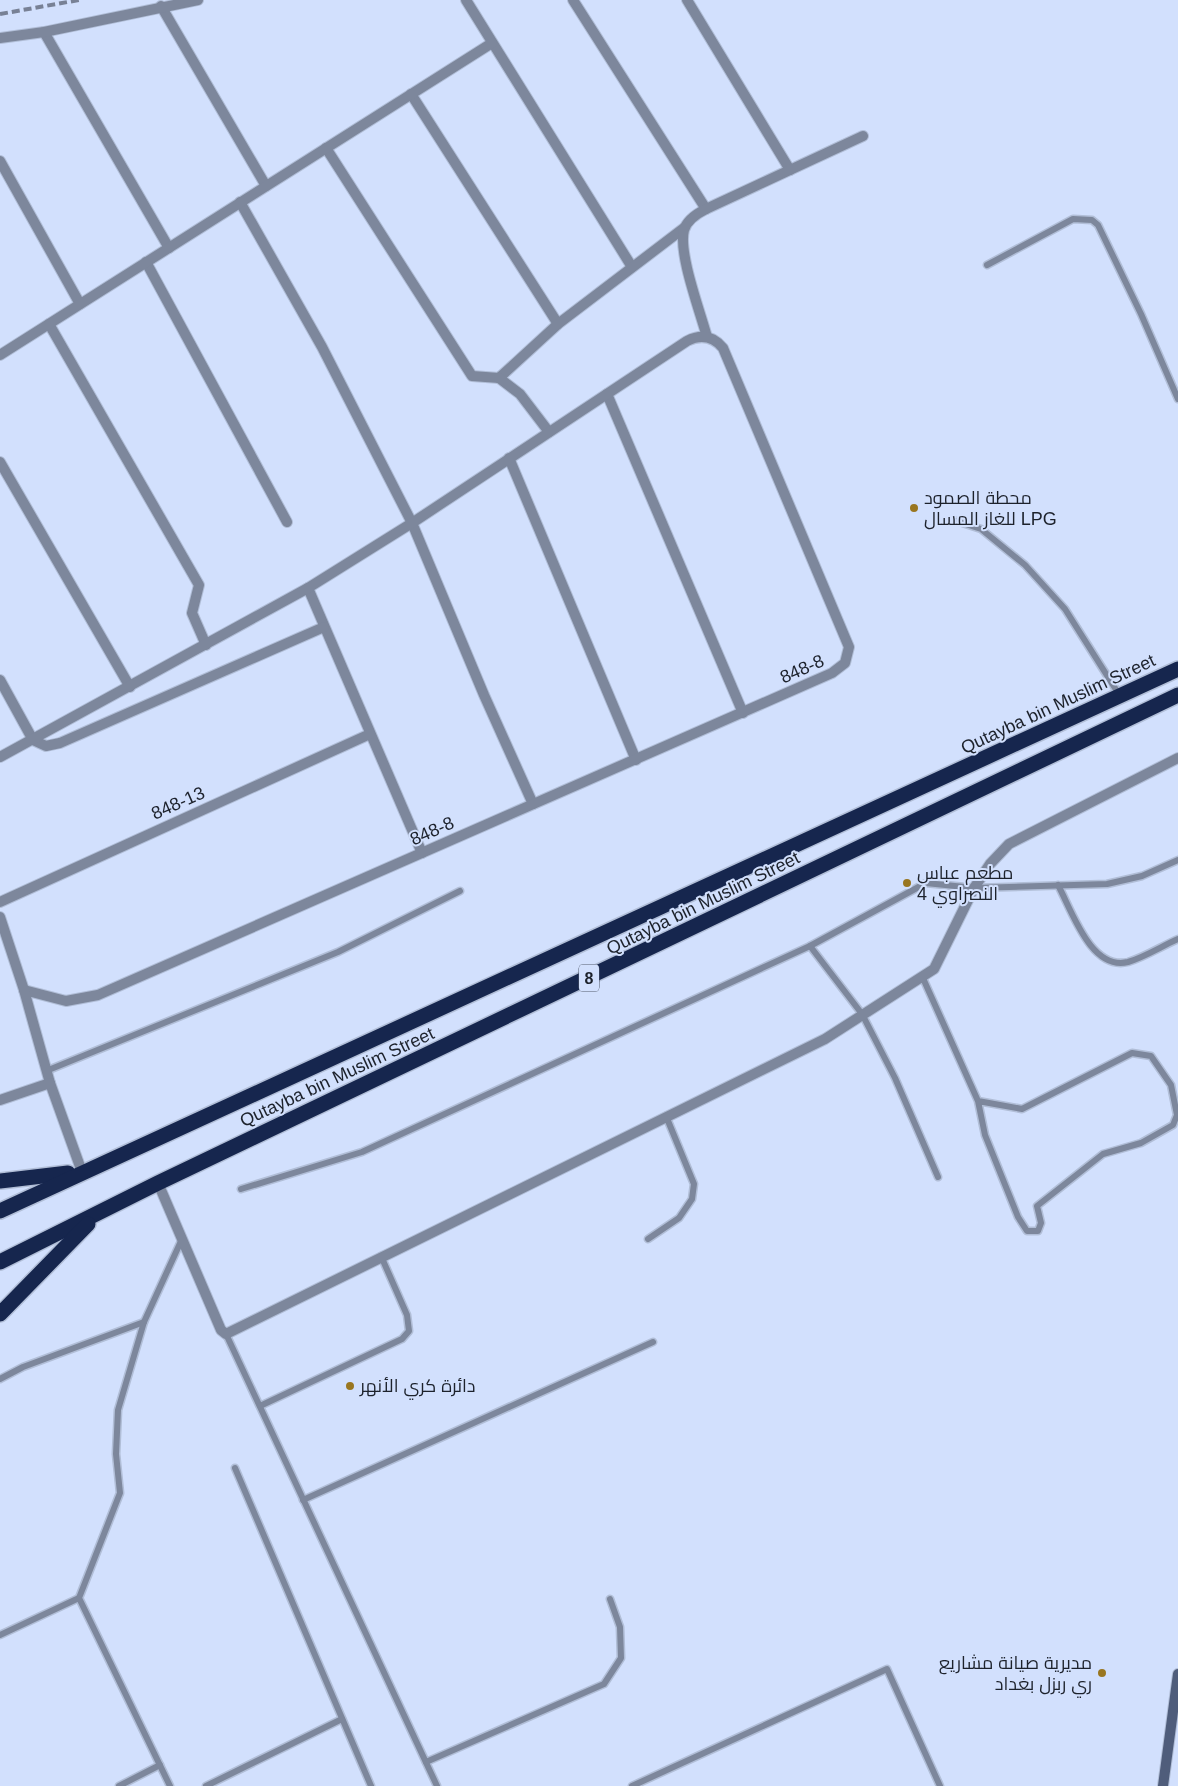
<svg xmlns="http://www.w3.org/2000/svg" width="1178" height="1786" font-family="Helvetica,Cairo,sans-serif">
<style>
.lines{fill:none;stroke-linecap:round;stroke-linejoin:round}
.lane-casing{stroke:#b1bed7;stroke-width:9}
.street-casing{stroke:#b1bed7;stroke-width:12}
.secondary-casing{stroke:#b1bed7;stroke-width:12}
.highway-casing{stroke:#b1bed7;stroke-width:18}
.lane{stroke:#7d879c;stroke-width:6}
.street{stroke:#7d879c;stroke-width:10}
.secondary{stroke:#4f5d7b;stroke-width:10}
.highway{stroke:#16264e;stroke-width:15}
.rail{stroke:#788195;stroke-width:4;stroke-dasharray:8 4;stroke-linecap:butt}
.poi-dot{fill:#997620;stroke:#d2e0fd;stroke-width:2}
.labels{text-anchor:middle;stroke-width:4;stroke-linejoin:round;paint-order:stroke}
.shield{fill:#d2e0fd;stroke:#535b6b;stroke-width:1}
.shield-label{font-size:16px;font-weight:bold;fill:#1d222c}
.poi-label{font-size:18px;fill:#1d222c;stroke:#d2e0fd;text-anchor:start}
.street-label{font-size:18px;fill:#1d222c;stroke:#d2e0fd}
</style>
<rect width="100%" height="100%" fill="#d2e0fd"/>
<g class="lines">
<g class="lane-casing">
<g id="lane">
<polyline points="987,265 1073,219 1092,220 1098,225 1141,314 1178,399"/>
<polyline points="953,520 981,529 1025,565 1065,609 1120,696"/>
<path d="M1058,885C1072,911 1091,971 1128,962C1145,957 1162,946 1178,939"/>
<polyline points="810,946 862,1014 895,1078 938,1177"/>
<polyline points="922,976 978,1101 985,1135 1018,1217 1027,1231 1038,1231 1041,1223 1037,1206 1103,1154 1141,1143 1173,1125 1177,1115 1171,1085 1151,1056 1132,1053 1022,1109 978,1101"/>
<polyline points="46,1071 338,952 460,891"/>
<polyline points="241,1189 362,1152 810,946 926,883 974,888 1107,884 1142,876 1178,860"/>
<polyline points="648,1239 679,1218 692,1199 694,1184 666,1116"/>
<polyline points="226,1334 437,1786"/>
<polyline points="0,1379 23,1367 144,1322"/>
<polyline points="260,1406 402,1339 409,1331 407,1315 381,1256"/>
<polyline points="235,1468 371,1786"/>
<polyline points="303,1500 653,1342"/>
<polyline points="0,1635 79,1598"/>
<polyline points="426,1762 604,1684 621,1658 620,1627 610,1599"/>
<polyline points="119,1786 160,1765"/>
<polyline points="170,1786 79,1598 120,1493 116,1454 118,1410 144,1322 182,1239"/>
<polyline points="206,1786 342,1719"/>
<polyline points="632,1786 887,1669 940,1786"/>
</g>
</g>
<g class="street-casing">
<g id="street">
<polyline points="466,0 632,267"/>
<polyline points="573,0 706,209"/>
<polyline points="687,0 790,170"/>
<polyline points="161,6 266,186"/>
<polyline points="44,32 169,248"/>
<polyline points="0,38 44,32 198,0"/>
<polyline points="411,94 558,324"/>
<polyline points="326,148 472,376 499,378 558,324 684,228"/>
<polyline points="0,161 80,304"/>
<polyline points="240,202 322,347 412,523 484,695 533,804"/>
<polyline points="146,262 287,522"/>
<polyline points="49,324 199,585 192,613 206,645"/>
<path d="M707,337C700,311 678,253 684,230C687,220 698,213 706,209L863,136"/>
<polyline points="0,355 492,43"/>
<polyline points="499,378 520,394 549,432"/>
<polyline points="607,394 743,713"/>
<polyline points="509,458 636,760"/>
<polyline points="0,462 130,687"/>
<polyline points="308,588 422,853"/>
<polyline points="0,680 33,740 46,746 60,743 324,627"/>
<path d="M0,757L308,588L412,523L687,341C701,334 713,336 723,348L849,647L845,663L832,673L98,995L66,1001L24,990"/>
<polyline points="0,902 370,734"/>
<polyline points="0,917 24,990 50,1083 82,1172"/>
<polyline points="0,1100 50,1083"/>
<polyline points="158,1183 221,1330 226,1334 825,1039 934,969 974,888 990,864 1009,844 1178,758"/>
</g>
</g>
<g class="secondary-casing">
<polyline id="secondary" points="1163,1786 1178,1674"/>
</g>
<g class="highway-casing">
<g id="highway">
<polyline points="0,1181 68,1173"/>
<polyline points="0,1211 1178,669"/>
<polyline points="0,1262 158,1183 1178,695"/>
<polyline points="0,1314 88,1224"/>
</g>
</g>
<use href="#lane" class="lane"/>
<use href="#street" class="street"/>
<use href="#secondary" class="secondary"/>
<use href="#highway" class="highway"/>
<polyline class="rail" points="0,14 79,0"/>
</g>
<g class="poi-dot">
<circle cx="914" cy="508" r="5"/>
<circle cx="907" cy="883" r="5"/>
<circle cx="350" cy="1386" r="5"/>
<circle cx="1102" cy="1673" r="5"/>
</g>
<g class="labels">
<rect class="shield" x="579" y="964.5" width="20" height="27" rx="4"/>
<g class="shield-label">
<text x="589" y="984">8</text>
</g>
<g class="poi-label">
<text x="924" y="504">محطة الصمود<tspan x="924" dy="21">للغاز المسال LPG</tspan></text>
<text x="917" y="879">مطعم عباس<tspan x="917" dy="21">النصراوي 4</tspan></text>
<text x="360" y="1392">دائرة كري الأنهر</text>
<text x="1092" y="1669" text-anchor="end">مديرية صيانة مشاريع<tspan x="1092" dy="21">ري ربزل بغداد</tspan></text>
</g>
<g class="street-label">
<text transform="translate(802 669) rotate(-24)" y="6">848-8</text>
<text transform="translate(1058 704) rotate(-25)" y="6">Qutayba bin Muslim Street</text>
<text transform="translate(178 803) rotate(-24)" y="6">848-13</text>
<text transform="translate(432 831) rotate(-24)" y="6">848-8</text>
<text transform="translate(703 903) rotate(-26)" y="6">Qutayba bin Muslim Street</text>
<text transform="translate(337 1077) rotate(-25)" y="6">Qutayba bin Muslim Street</text>
</g>
</g>
</svg>
